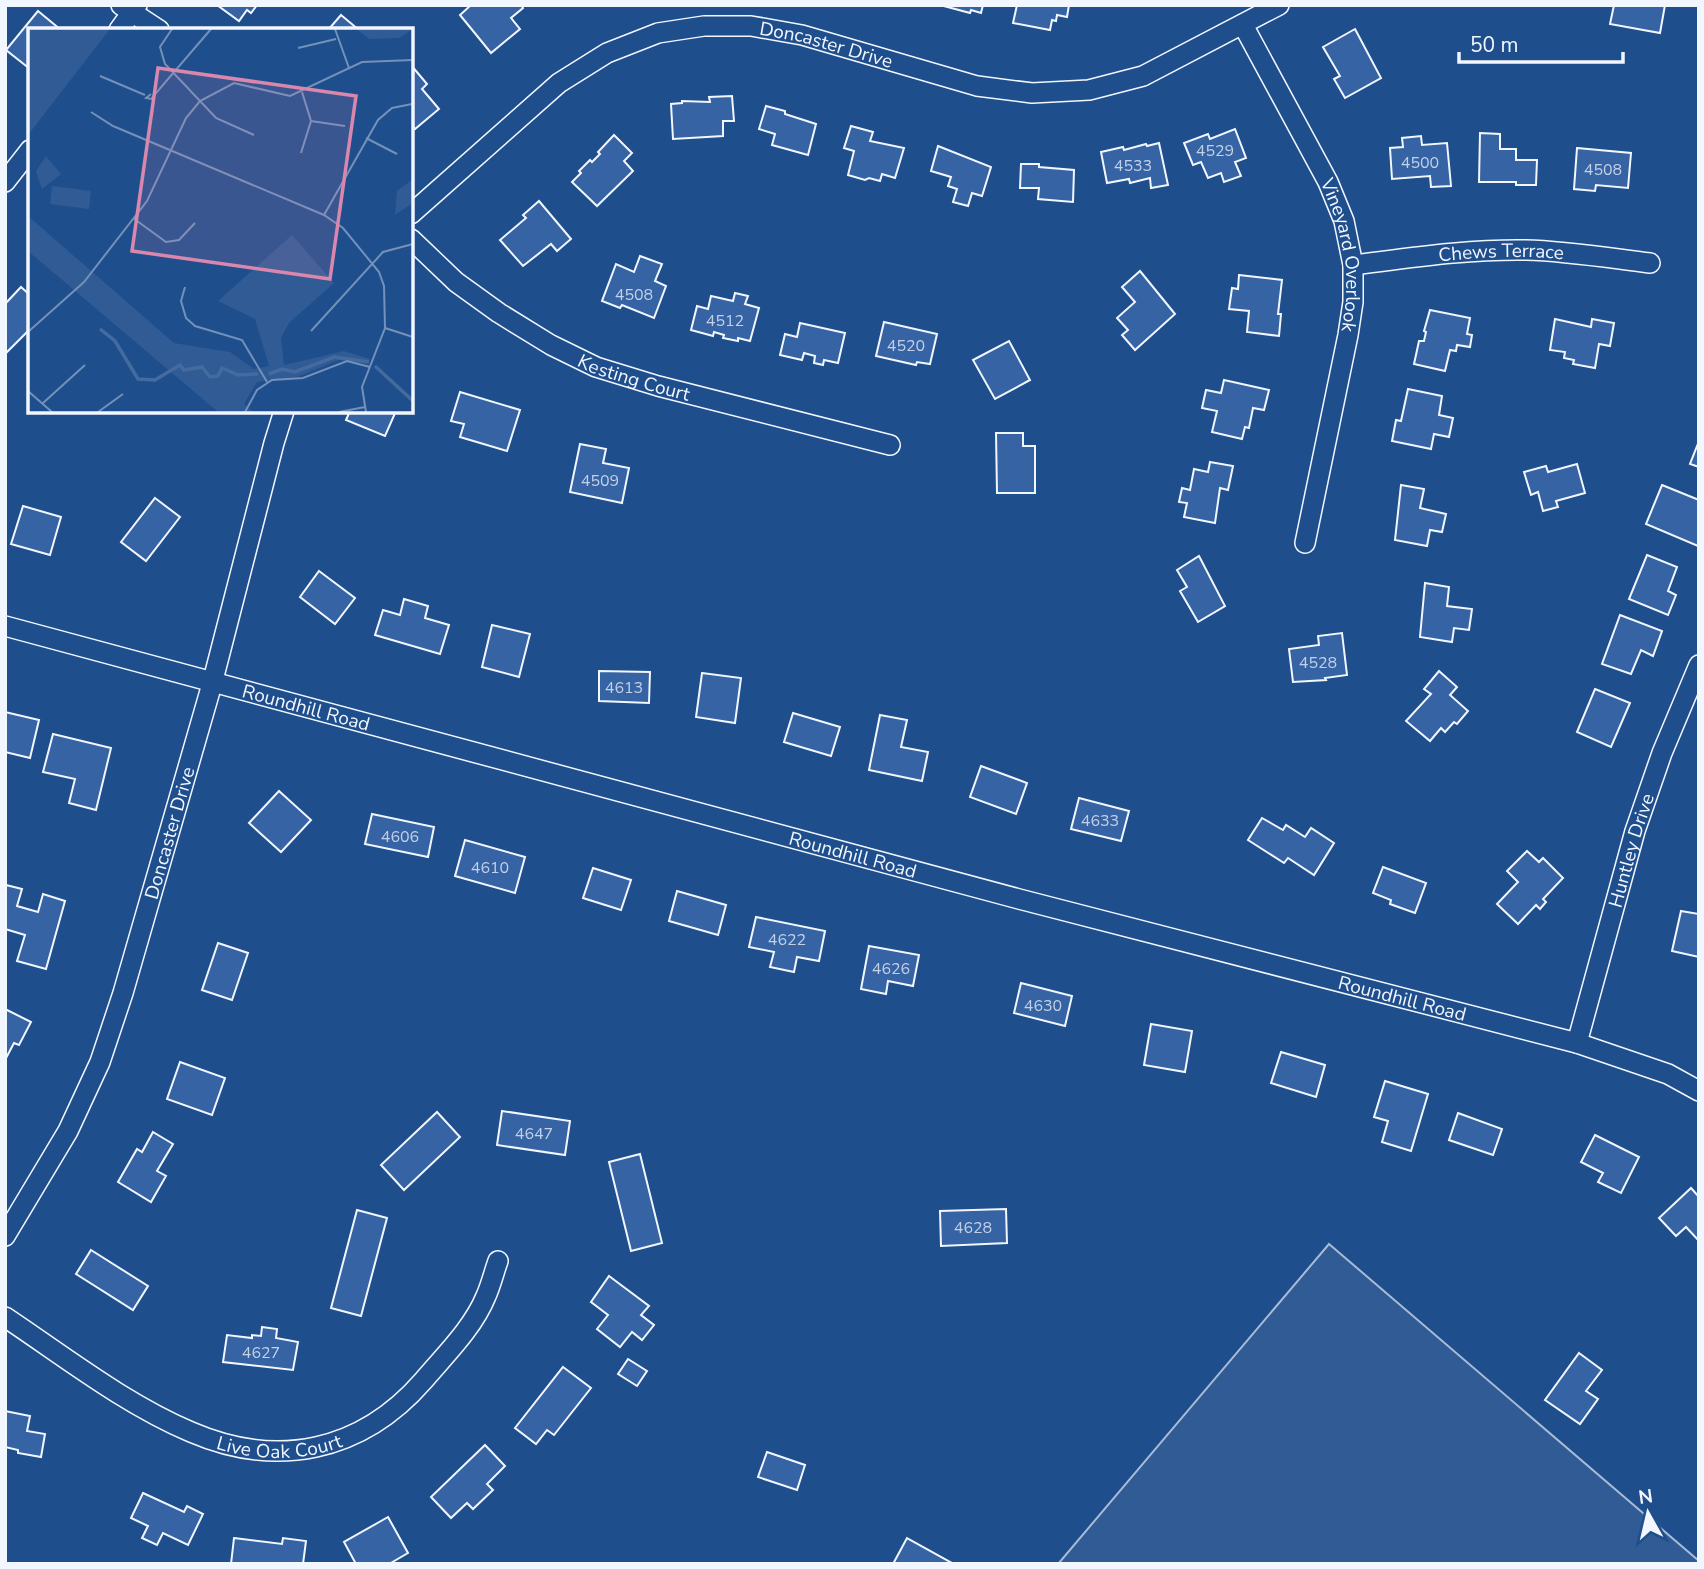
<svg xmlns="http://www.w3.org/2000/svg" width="1704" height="1569" font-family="'Nunito Sans',sans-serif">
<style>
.built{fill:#305b95;stroke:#a8bbd7;stroke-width:2}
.building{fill:#3563a3;stroke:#f2f6ff;stroke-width:2}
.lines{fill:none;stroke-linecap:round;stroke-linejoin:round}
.street-casing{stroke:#f2f6ff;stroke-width:22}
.street{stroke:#1f4e8c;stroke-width:19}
.labels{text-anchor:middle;stroke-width:5;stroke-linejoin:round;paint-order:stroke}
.number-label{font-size:16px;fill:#c3d1e8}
.street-label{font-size:19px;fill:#f2f6ff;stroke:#1f4e8c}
.inset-river{fill:none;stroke:#446ba0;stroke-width:3.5}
.inset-road{fill:none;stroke:#7391ba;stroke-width:2}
.view{fill:#da87ad;fill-opacity:0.15;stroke:#da87ad;stroke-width:3.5}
.inset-edge{fill:none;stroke:#f2f6ff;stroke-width:3.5}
</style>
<rect width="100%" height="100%" fill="#1f4e8c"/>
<polygon class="built" points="1329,1244 1699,1561 1699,1564 1058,1564"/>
<g class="building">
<polygon points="217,5 257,5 251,13 247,10 239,21"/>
<polygon points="471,5 521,5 523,8 511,18 520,29 491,53 460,15"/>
<polygon points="940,5 983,5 981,13 971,10 970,13"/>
<polygon points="1017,5 1069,5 1067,17 1057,15 1056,21 1052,20 1050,30 1013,23"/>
<polygon points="1614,5 1665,5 1660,33 1610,24"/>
<polygon points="38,11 61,30 30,30 30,69 6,50"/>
<polygon points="341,15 359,30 328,30"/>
<polygon points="1355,29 1381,78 1345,98 1334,79 1340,76 1323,47"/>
<polygon points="411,65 427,84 422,89 439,109 415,129 411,124"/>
<polygon points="732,96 734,121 723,121 723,136 673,139 671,104 682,103 682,101 710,102 709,97"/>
<polygon points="766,106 785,111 785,114 816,124 808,155 772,145 775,134 759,129"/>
<polygon points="851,126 873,132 870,141 904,148 895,178 882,174 880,181 869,178 865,180 848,175 854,151 844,148"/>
<polygon points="1235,129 1246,158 1235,162 1241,176 1224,182 1221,173 1208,178 1201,162 1193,165 1184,143 1208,134 1210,139"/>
<polygon points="1480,133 1500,134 1500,149 1516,149 1516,160 1537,160 1536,185 1516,185 1516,182 1479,182"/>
<polygon points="614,135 632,153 624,161 633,171 597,206 572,182 581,173 579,171 590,160 592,162 600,154 598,152"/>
<polygon points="1421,136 1422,145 1447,143 1451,186 1431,187 1430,176 1392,179 1390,148 1403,147 1402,138"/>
<polygon points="1159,143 1168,185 1151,188 1150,178 1130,183 1129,179 1107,183 1101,152 1123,147 1124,150 1146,144 1147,146"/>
<polygon points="938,146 991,167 982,196 972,193 968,206 953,202 957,189 948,186 951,177 931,171"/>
<polygon points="1577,148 1631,153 1628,188 1596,185 1595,191 1574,189"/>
<polygon points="1021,164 1039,164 1039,167 1074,170 1073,202 1038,199 1039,188 1020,188"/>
<polygon points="539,201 571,239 557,251 551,244 523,266 500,240 526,218 523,215"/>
<polygon points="640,256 662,264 655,281 666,286 654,318 622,305 620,308 602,301 616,264 634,272"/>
<polygon points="1140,271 1175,314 1135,350 1122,335 1128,330 1117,318 1135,302 1122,287"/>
<polygon points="1239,275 1282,280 1278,314 1281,314 1279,336 1247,332 1249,311 1229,309 1232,288 1238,289"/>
<polygon points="21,287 30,295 30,329 7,352 5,350 5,304"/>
<polygon points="735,293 748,296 745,304 759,308 750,341 738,338 738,341 723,338 724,335 714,332 713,336 691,330 697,306 708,309 711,296 733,301"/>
<polygon points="1430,310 1470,318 1467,334 1472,335 1470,347 1457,345 1456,351 1450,350 1445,371 1414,364 1419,341 1424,341 1426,332 1424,331"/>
<polygon points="1555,319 1591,327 1592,319 1614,323 1610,346 1599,344 1595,368 1573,364 1574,360 1564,358 1565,352 1550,350"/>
<polygon points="884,322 937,334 930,364 917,362 916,365 876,356"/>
<polygon points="800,323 845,333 838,363 824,360 823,365 814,363 815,356 804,353 802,360 780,355 785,334 797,337"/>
<polygon points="1009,341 1030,380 995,399 973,360"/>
<polygon points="1224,380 1269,390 1264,410 1253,408 1249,428 1245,427 1242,439 1212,432 1217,411 1202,408 1206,390 1221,393"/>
<polygon points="1408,389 1442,396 1439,415 1453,418 1449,437 1434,434 1431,449 1392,441 1396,420 1401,421"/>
<polygon points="460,392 520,410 507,451 460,437 464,424 451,421"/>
<polygon points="350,411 396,411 385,436 346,420"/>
<polygon points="996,433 1023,433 1023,446 1035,446 1035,493 997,493"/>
<polygon points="1699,441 1699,467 1690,464"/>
<polygon points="580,444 606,449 603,463 629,468 622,503 570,492"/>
<polygon points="1210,462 1233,466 1228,490 1220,488 1215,523 1184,517 1187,503 1179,502 1182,488 1190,490 1194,469 1208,472"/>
<polygon points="1577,464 1585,493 1556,501 1558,507 1543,511 1538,492 1531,495 1524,472 1546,466 1548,472"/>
<polygon points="1401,485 1424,489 1420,508 1446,514 1442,532 1430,530 1427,546 1395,540"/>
<polygon points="1662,485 1699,500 1698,546 1646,524"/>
<polygon points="155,498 180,517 146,561 121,542"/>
<polygon points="23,506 61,517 50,555 11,544"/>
<polygon points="1647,555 1677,567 1668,591 1676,595 1668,615 1629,599"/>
<polygon points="1199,556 1225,606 1198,622 1180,591 1187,587 1177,570"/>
<polygon points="319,571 355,598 335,624 300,597"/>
<polygon points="1425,583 1449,587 1447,606 1472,609 1469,630 1454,628 1452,642 1420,637"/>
<polygon points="404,599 428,606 425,618 449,625 440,654 375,635 383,610 400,615"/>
<polygon points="1620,615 1662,631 1653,656 1641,650 1631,674 1602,664"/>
<polygon points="492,625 530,634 519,677 482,667"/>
<polygon points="1342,633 1347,675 1325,678 1326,680 1293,682 1289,649 1319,645 1318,636"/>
<polygon points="599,671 650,672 649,703 599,701"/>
<polygon points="1439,671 1457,687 1450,695 1468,711 1457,724 1454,722 1445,732 1441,728 1430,741 1406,721 1431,694 1424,689"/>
<polygon points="702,673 741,678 735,723 696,717"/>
<polygon points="1595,689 1630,703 1611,747 1577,732"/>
<polygon points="5,712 39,720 30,758 5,752"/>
<polygon points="793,713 840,727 831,756 784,742"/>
<polygon points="880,715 907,720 901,747 928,752 922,781 869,770"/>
<polygon points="53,734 111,748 96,810 69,803 75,779 43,772"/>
<polygon points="981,766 1027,783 1016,814 970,797"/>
<polygon points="279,791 311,820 281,852 249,823"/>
<polygon points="1079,798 1129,811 1121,841 1071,829"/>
<polygon points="372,814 434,827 428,857 365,844"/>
<polygon points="1262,818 1283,830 1286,825 1305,837 1311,828 1334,843 1314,875 1288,858 1284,863 1248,840"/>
<polygon points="465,840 525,857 515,893 455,876"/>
<polygon points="1527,851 1539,862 1543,858 1563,878 1543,899 1546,902 1540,909 1536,905 1518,924 1497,904 1518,882 1507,871"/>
<polygon points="1383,867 1426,883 1415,913 1390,904 1391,900 1373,893"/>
<polygon points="593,868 631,880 621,910 583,898"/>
<polygon points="6,885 22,889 17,906 38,912 43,894 65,901 46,969 17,961 25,935 5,929"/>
<polygon points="677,891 726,905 718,935 669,921"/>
<polygon points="1681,911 1699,914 1699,957 1672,951"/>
<polygon points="756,917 825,931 819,961 797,957 794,972 770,967 774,952 749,947"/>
<polygon points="218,943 248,953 232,1000 202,990"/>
<polygon points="869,946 919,955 913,986 888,981 886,994 861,989"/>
<polygon points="1021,983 1072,996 1065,1026 1014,1013"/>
<polygon points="5,1009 31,1022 19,1045 14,1043 5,1060"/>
<polygon points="1151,1024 1192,1031 1185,1072 1144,1065"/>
<polygon points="1281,1052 1325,1065 1316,1097 1271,1083"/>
<polygon points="180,1062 225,1078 212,1115 167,1099"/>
<polygon points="1385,1081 1428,1094 1411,1151 1382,1142 1388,1121 1374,1117"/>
<polygon points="502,1111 570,1121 565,1155 497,1145"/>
<polygon points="437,1112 460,1137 404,1190 381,1165"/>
<polygon points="1458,1113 1502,1129 1493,1155 1449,1140"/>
<polygon points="153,1132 173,1144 157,1171 166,1176 151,1202 118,1182 137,1149 142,1152"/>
<polygon points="1595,1135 1639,1157 1621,1193 1598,1182 1603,1173 1581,1162"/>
<polygon points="640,1154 662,1243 631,1251 609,1162"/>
<polygon points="1691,1188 1699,1197 1699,1241 1686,1227 1676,1236 1659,1218"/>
<polygon points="1006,1209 1007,1243 941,1246 940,1211"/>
<polygon points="357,1210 387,1218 361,1316 331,1308"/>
<polygon points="91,1250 148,1286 133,1310 76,1274"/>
<polygon points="609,1276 649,1306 641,1315 654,1325 642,1340 632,1332 620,1347 597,1329 608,1315 591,1302"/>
<polygon points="262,1327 277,1329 276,1338 298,1342 293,1370 223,1362 227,1335 252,1338 252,1335 261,1336"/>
<polygon points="1579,1353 1602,1370 1586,1391 1598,1399 1580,1424 1545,1400"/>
<polygon points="628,1359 647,1371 637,1386 618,1374"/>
<polygon points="563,1367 591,1388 554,1435 547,1430 536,1444 515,1428"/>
<polygon points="5,1411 30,1416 27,1431 45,1434 41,1457 18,1453 18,1450 5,1447"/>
<polygon points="485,1445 505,1466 487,1484 493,1490 473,1509 467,1503 451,1518 431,1497"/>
<polygon points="767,1452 805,1465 797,1490 758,1477"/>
<polygon points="143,1493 184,1512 187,1506 203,1514 188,1545 163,1533 157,1545 142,1538 148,1526 131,1518"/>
<polygon points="388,1517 408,1553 389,1564 356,1564 344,1542"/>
<polygon points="234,1538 282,1544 283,1538 306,1541 303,1564 231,1564"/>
<polygon points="907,1538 954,1564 893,1564"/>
</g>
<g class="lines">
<g class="street-casing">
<g id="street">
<polyline points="121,5 159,30"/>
<path id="s1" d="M1243,25L1328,182L1344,221L1353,265V302L1348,335L1305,543"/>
<polyline points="119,30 137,5"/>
<polyline points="5,182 30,150"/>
<path id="s2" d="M411,214L559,83L607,53L658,33L704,26H751L802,35L977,86L1032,93L1089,90L1143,76L1279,5"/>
<path id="s3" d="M411,239L456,282L499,313L551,345L596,367L658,386L890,445"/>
<path id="s4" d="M1353,265C1410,258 1468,249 1526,250C1567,251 1609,258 1650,263"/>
<path id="s5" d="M5,626L1019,899L1577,1043L1668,1074L1699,1091"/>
<path id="s6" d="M1577,1043L1635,831L1662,753L1699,665"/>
<path id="s7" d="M5,1236L68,1131L100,1062L123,993L212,684L274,443L284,411"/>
<path id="s8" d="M5,1317C65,1357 125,1404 191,1432C277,1469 361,1452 423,1381C445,1355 473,1328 486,1296C491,1285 494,1272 498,1261"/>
</g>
</g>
<use href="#street" class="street"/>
</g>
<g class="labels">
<g class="number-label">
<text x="1215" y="156">4529</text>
<text x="1420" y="168">4500</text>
<text x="1133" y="171">4533</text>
<text x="1603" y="175">4508</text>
<text x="634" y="300">4508</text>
<text x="725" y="326">4512</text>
<text x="906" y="351">4520</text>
<text x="600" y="486">4509</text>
<text x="1318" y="668">4528</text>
<text x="624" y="693">4613</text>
<text x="1100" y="826">4633</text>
<text x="400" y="842">4606</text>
<text x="490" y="873">4610</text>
<text x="787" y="945">4622</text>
<text x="891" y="974">4626</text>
<text x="1043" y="1011">4630</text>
<text x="534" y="1139">4647</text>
<text x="973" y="1233">4628</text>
<text x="261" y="1358">4627</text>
</g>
<g class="street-label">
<text dy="7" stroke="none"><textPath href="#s2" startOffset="480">Doncaster Drive</textPath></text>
<text dy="7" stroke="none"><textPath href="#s1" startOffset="254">Vineyard Overlook</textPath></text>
<text dy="7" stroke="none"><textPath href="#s4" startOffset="149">Chews Terrace</textPath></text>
<text dy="7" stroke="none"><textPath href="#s3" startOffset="266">Kesting Court</textPath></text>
<text dy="7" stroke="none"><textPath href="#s5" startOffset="312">Roundhill Road</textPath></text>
<text dy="7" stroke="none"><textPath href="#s7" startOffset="438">Doncaster Drive</textPath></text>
<text dy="7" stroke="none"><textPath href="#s6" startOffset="200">Huntley Drive</textPath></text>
<text dy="7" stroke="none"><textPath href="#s5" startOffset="878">Roundhill Road</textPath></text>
<text dy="7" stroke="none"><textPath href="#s5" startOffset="1446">Roundhill Road</textPath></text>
<text dy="7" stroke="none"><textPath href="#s8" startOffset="310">Live Oak Court</textPath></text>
</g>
</g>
<g transform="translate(28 28)">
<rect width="385" height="385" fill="#1f4e8c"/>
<path d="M0,1H82L0,107ZM328,1H385L371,10L341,11ZM18,128L33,146L14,161L8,143ZM385,151V175L367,187L369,163ZM24,158L63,163L61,181L22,176ZM0,188L146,315L202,324L226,341L241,338L227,291L190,273L264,207L306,255L261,295L253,310L256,337L316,323L342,331L338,336L311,332L269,349L229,354L216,376L225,384H190L0,223Z" fill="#305b95"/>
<path class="inset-river" d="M72,301L87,313L110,351L127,352L152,337L156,342L174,339L182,349L190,348L194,340L210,347L230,346M347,338L385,373M241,346L254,341L267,344L306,329L341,334"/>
<path class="inset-road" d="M144,1L132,19L137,36L188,90L226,107M307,1L321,40M270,20L308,11M72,48L117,67M123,66L118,70L123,71L183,1M63,84L85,98L296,187L315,200L351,244L356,258L357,300L334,359L338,384M283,93L317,98M338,110L369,126M273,125L283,93L274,64M296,187L350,92L364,80L384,76M105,190L138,214L151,212L167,195M157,259L153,273L158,290L167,298L214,312L239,354M357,300L385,309M283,303L355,224L385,216M0,304L56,254L119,173L158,90L172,73L206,55L262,68L334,34L385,32M0,363L24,384M15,375L57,337M70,384L95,366M217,384L229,362L244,352L275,350L319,333L342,339M311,384L337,379"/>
<path class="view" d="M130,40L328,68L302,251L104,223Z"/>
<rect width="385" height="385" class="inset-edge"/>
</g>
<rect width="1704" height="1569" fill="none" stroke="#f2f6ff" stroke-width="14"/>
<g transform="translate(1648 1513) rotate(352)" stroke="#1f4e8c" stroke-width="5" paint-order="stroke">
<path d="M0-5L12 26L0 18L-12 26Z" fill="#f2f6ff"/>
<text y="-10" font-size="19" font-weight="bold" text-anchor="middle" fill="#f2f6ff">N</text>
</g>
<path d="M1459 52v10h164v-10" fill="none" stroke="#f2f6ff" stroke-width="3.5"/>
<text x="1470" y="52" font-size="21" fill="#f2f6ff" stroke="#1f4e8c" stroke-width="5" paint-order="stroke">50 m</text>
</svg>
